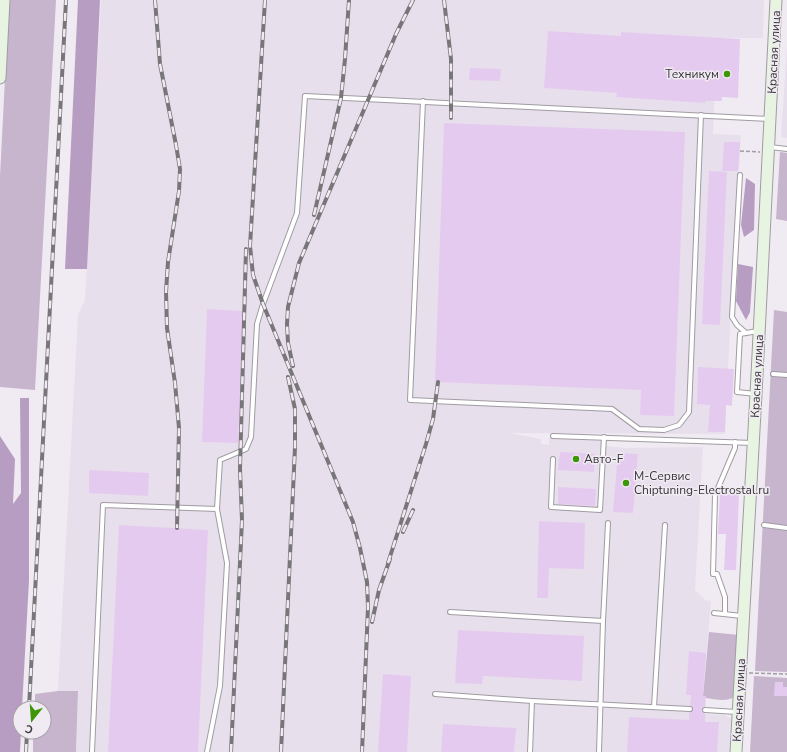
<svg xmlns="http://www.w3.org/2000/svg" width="787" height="752" font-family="'Nunito Sans',sans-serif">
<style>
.built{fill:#e8dfec}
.green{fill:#c7b5ce}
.forest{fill:#b79dc1}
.building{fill:#e5caf0}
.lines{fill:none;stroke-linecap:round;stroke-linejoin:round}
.lane-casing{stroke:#a09ca2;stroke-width:6}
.secondary-casing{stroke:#a09ca2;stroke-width:13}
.path{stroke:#a19da2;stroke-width:1.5;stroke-dasharray:4 2;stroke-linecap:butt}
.lane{stroke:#fff;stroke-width:4}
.secondary{stroke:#e7f4e2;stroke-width:11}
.rail-casing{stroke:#79767a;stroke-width:4}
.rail{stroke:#f0ebf2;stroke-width:2.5;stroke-dasharray:8;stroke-linecap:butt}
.poi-dot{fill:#3d9508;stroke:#f0ebf2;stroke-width:1.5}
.labels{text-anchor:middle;stroke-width:3;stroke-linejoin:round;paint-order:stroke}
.street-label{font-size:12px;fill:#383639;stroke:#f0ebf2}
.poi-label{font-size:12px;fill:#383639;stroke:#f0ebf2;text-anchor:start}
</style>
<rect width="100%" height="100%" fill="#f0ebf2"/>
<g class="built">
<polygon points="101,0 764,0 763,38 717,38 713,134 741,135 730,327 725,434 510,433 541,439 541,444 549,445 549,438 606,441 606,446 624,448 703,447 695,590 705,600 711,601 703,695 706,696 705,714 725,715 732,719 730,752 76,752 78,692 58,691 78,315 85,300"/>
<polygon points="787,46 787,138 781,137"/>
</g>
<g class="green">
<polygon points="9,0 56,0 35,390 0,387 0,176"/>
<polygon points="780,152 787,153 787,221 776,219"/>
<polygon points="774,310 787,312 787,672 755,671"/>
<path d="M709,632L739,635L736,695C730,703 714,699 706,698V696H703Z"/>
<polygon points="754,676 787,678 787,752 750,752"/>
<polygon points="58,691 78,691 76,752 33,752 33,732 44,732 44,708 35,708 35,694"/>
</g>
<g class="forest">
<polygon points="78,0 100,0 87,269 65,269"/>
<polygon points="746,178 755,184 754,230 744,237 741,225"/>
<polygon points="738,264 753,267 750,312 746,320 736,301"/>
<polygon points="20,398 29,398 29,580 22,708 20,708 21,732 20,752 0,752 0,436 15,459 13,504 21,493"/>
</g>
<g class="building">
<polygon points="548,31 621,36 621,32 740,39 738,98 722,97 722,101 705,101 705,103 616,97 617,93 544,88"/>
<polygon points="470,68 501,69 500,81 469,80"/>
<polygon points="444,123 685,132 674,416 640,415 641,390 435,382"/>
<polygon points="724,142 740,142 738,171 722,171"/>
<polygon points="709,171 727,172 720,325 702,324"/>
<polygon points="207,309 244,311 238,443 202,442"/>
<polygon points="698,367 734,369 732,406 726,405 725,432 708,432 710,405 697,404"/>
<polygon points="560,452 595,454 594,472 558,470"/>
<polygon points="618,453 638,454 633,513 613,512"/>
<polygon points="89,470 149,473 148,496 89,493"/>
<polygon points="558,487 596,489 595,506 558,504"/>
<polygon points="720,494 739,495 736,570 724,570 726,534 718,534"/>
<polygon points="539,521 585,523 584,569 549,568 548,598 537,598"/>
<polygon points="119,525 208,530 198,752 108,752"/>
<polygon points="458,630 584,636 582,681 483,676 482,684 455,683"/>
<polygon points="689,651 706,653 703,696 706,696 705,707 702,708 702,710 705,714 705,722 719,722 717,752 627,752 629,717 689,720 689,712 693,711 693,709 690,705 691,695 686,695"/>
<polygon points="383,674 411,676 407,752 378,752"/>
<polygon points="775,682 783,682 783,687 787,687 787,696 774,696"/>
<polygon points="443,724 516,728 514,752 441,752"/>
</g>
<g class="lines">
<g class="lane-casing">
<g id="lane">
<polyline points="423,101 410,400 612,409 639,429 664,430 679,425 689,412 701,115"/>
<polyline points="770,147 787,149"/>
<polyline points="740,175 732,317 737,325 746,333"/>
<polyline points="773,374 787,375"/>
<polyline points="756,394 737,392 740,334 758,331"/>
<polyline points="553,436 753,443"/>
<polyline points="553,459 551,507 600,510 604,437"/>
<polyline points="764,525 787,528"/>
<polyline points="450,612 603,621"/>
<polyline points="714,613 742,616"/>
<polyline points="725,614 725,597 717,574 713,574 715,495 735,448 735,442"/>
<polyline points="435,694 532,701 690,709"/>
<polyline points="654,707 665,525"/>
<polyline points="705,710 737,712"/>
<polyline points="92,752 103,505 217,509 220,460 246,449 251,437 257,324 263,304 297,213 305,96 770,119"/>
<polyline points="207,752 220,686 227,563 217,509"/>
<polyline points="530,752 532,701"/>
<polyline points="599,752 603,621 608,523"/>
</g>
</g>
<g class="secondary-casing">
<g id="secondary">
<polyline points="0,78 4,0"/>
<polyline points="736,752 756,394 776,0"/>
</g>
</g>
<g class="path">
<polyline points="740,151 760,152"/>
<polyline points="749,673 787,674"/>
</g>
<use href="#lane" class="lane"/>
<use href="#secondary" class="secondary"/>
<g class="rail-casing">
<g id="rail">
<polyline points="155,0 160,64 176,145 180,169 179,191 168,262 166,292 167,328 175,383 179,428 177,528"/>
<polyline points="265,0 250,246 253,275 263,304 353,522 360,548 367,582 368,607 362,752"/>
<polyline points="444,0 451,59 451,118"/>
<polyline points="314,215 341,98 345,59 349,0"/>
<polyline points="293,366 288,343 287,324 288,307 299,263 396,34 413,0"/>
<polyline points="403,532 413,510"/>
<polyline points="388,563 426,444 433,419 438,382"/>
<polyline points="372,622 379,590 390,559"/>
<polyline points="29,708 66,0"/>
<polyline points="26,752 27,732"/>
<polyline points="231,752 242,520 240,469 246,249"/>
<polyline points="281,752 295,447 295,409 288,377"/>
</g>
</g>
<use href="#rail" class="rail"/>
</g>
<g class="poi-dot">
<circle cx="727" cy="74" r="4"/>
<circle cx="576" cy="459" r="4"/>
<circle cx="626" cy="483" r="4"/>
</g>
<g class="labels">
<g class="street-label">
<text transform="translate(774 52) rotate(-87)" y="4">Красная улица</text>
<text transform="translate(757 376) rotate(-87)" y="4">Красная улица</text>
<text transform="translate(739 700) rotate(-87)" y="4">Красная улица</text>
</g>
<g class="poi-label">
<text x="719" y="78" text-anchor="end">Техникум</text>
<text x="584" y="463">Авто-F</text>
<text x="634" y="480">M-Сервис<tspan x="634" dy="14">Chiptuning-Electrostal.ru</tspan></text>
</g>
</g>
<g transform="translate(32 720) rotate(197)"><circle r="19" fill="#f0ebf2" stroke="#a6a3a8"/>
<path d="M0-3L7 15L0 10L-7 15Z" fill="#3d9508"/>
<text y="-6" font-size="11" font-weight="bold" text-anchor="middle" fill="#383639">С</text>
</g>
</svg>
